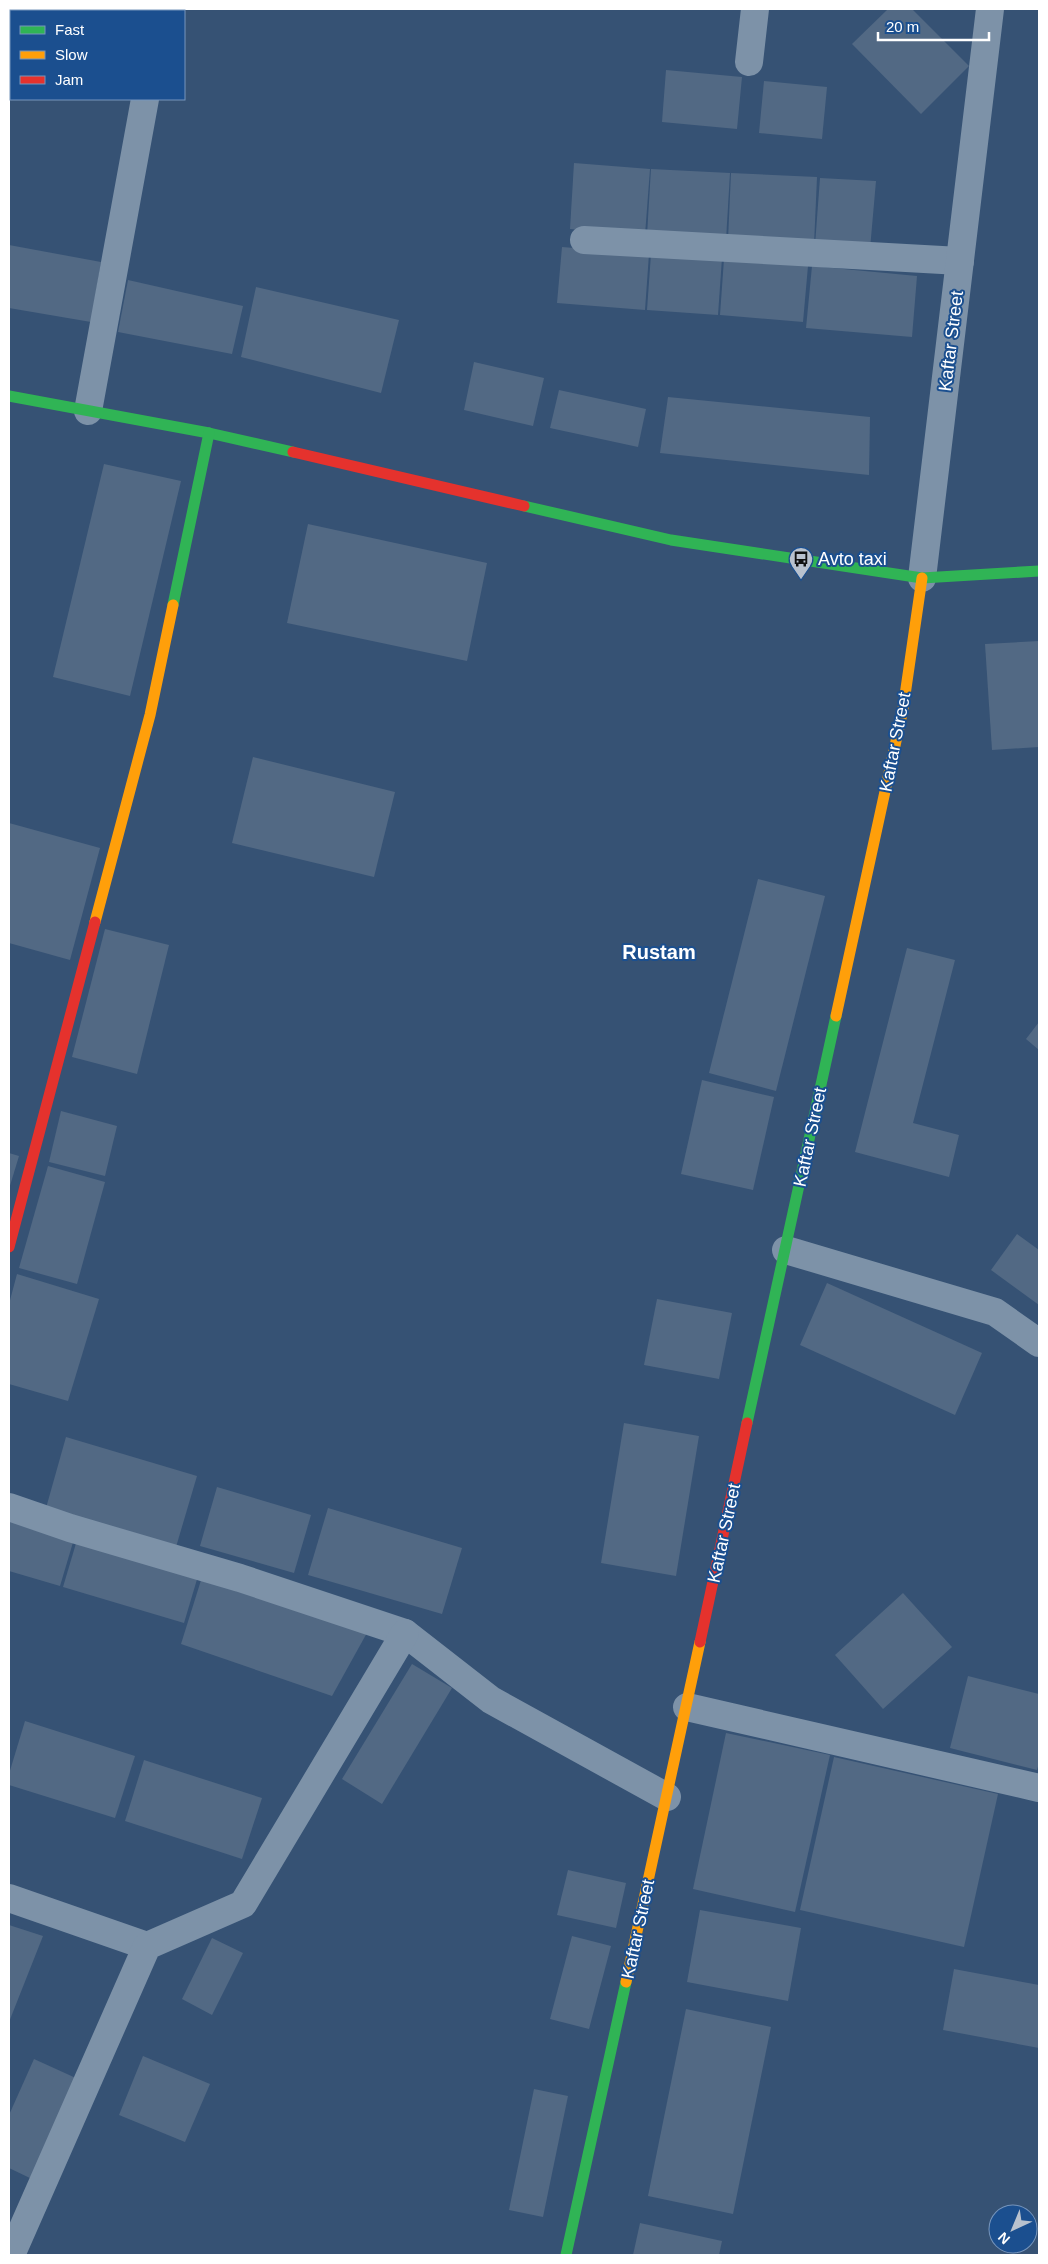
<svg xmlns="http://www.w3.org/2000/svg" width="1048" height="2264" font-family="Arial,sans-serif">
<style>
.building{fill:#526984}
.lines{fill:none;stroke-linecap:round;stroke-linejoin:round}
.street{stroke:#7d92a8;stroke-width:28}
.fast{stroke:#30b455;stroke-width:11}
.slow{stroke:#ff9f0a;stroke-width:11}
.jam{stroke:#e5322d;stroke-width:11}
.labels{text-anchor:middle;stroke-width:4;stroke-linejoin:round;paint-order:stroke}
.street-label{font-size:18px;fill:#fff;stroke:#1b4f8f}
.poi-label{font-size:18px;fill:#fff;stroke:#1b4f8f;text-anchor:start}
.quarter-label{font-size:20px;font-weight:bold;fill:#fff;stroke:#1b4f8f}
</style>
<rect width="100%" height="100%" fill="#365274"/>
<g class="building">
<polygon points="888,9 912,9 969,66 921,114 852,44"/>
<polygon points="666,70 742,77 737,129 662,122"/>
<polygon points="764,81 827,87 822,139 759,133"/>
<polygon points="574,163 650,169 645,235 570,229"/>
<polygon points="651,169 730,173 726,240 647,235"/>
<polygon points="731,173 817,177 814,245 728,240"/>
<polygon points="820,178 876,181 870,249 815,245"/>
<polygon points="9,245 101,262 91,322 9,308"/>
<polygon points="562,247 649,254 645,310 557,303"/>
<polygon points="651,254 722,258 718,315 647,310"/>
<polygon points="724,259 808,266 803,322 720,315"/>
<polygon points="812,266 917,276 912,337 806,328"/>
<polygon points="128,280 243,306 232,354 118,332"/>
<polygon points="256,287 399,320 381,393 241,357"/>
<polygon points="474,362 544,378 533,426 464,410"/>
<polygon points="559,390 646,409 638,447 550,428"/>
<polygon points="668,397 870,417 869,475 660,453"/>
<polygon points="104,464 181,481 130,696 53,677"/>
<polygon points="308,524 487,563 467,661 287,623"/>
<polygon points="1039,641 1039,747 992,750 985,644"/>
<polygon points="253,757 395,792 374,877 232,843"/>
<polygon points="9,823 100,848 70,960 9,943"/>
<polygon points="758,879 825,896 776,1091 709,1073"/>
<polygon points="105,929 169,945 137,1074 72,1057"/>
<polygon points="907,948 955,960 913,1123 959,1135 949,1177 855,1152"/>
<polygon points="1039,1022 1039,1050 1026,1039"/>
<polygon points="702,1080 774,1097 753,1190 681,1174"/>
<polygon points="61,1111 117,1126 105,1176 49,1162"/>
<polygon points="9,1153 19,1156 9,1189"/>
<polygon points="48,1166 105,1182 77,1284 19,1268"/>
<polygon points="1017,1234 1039,1250 1039,1305 991,1270"/>
<polygon points="17,1274 99,1299 68,1401 9,1384 9,1304"/>
<polygon points="827,1283 982,1353 955,1415 800,1345"/>
<polygon points="657,1299 732,1313 719,1379 644,1365"/>
<polygon points="624,1423 699,1436 676,1576 601,1563"/>
<polygon points="66,1437 197,1476 176,1547 46,1508"/>
<polygon points="217,1487 311,1515 294,1573 200,1546"/>
<polygon points="328,1508 462,1548 442,1614 308,1575"/>
<polygon points="9,1519 74,1539 60,1586 9,1571"/>
<polygon points="77,1540 198,1576 184,1623 63,1587"/>
<polygon points="202,1577 368,1631 332,1696 181,1644"/>
<polygon points="903,1593 952,1647 883,1709 835,1655"/>
<polygon points="412,1664 452,1688 382,1804 342,1779"/>
<polygon points="968,1676 1039,1694 1039,1763 1037,1770 950,1748"/>
<polygon points="25,1721 135,1756 115,1818 9,1785 9,1774"/>
<polygon points="726,1733 830,1755 795,1912 693,1889"/>
<polygon points="834,1757 998,1794 964,1947 800,1910"/>
<polygon points="144,1760 262,1798 242,1859 125,1821"/>
<polygon points="568,1870 626,1883 616,1928 557,1915"/>
<polygon points="700,1910 801,1928 788,2001 687,1982"/>
<polygon points="9,1925 43,1936 9,2022"/>
<polygon points="572,1936 611,1946 589,2029 550,2019"/>
<polygon points="212,1938 243,1953 212,2015 182,1999"/>
<polygon points="954,1969 1039,1985 1039,2048 943,2030"/>
<polygon points="686,2009 771,2027 733,2214 648,2196"/>
<polygon points="143,2056 210,2084 185,2142 119,2115"/>
<polygon points="34,2059 78,2079 32,2179 9,2168 9,2115"/>
<polygon points="534,2089 568,2096 543,2217 509,2210"/>
<polygon points="640,2223 722,2241 719,2255 633,2255"/>
</g>
<g class="lines">
<g class="street">
<polyline points="32,11 32,9"/>
<polyline points="749,62 755,9"/>
<polyline points="584,240 960,261"/>
<polyline points="88,411 145,99"/>
<polyline points="922,578 990,9"/>
<polyline points="786,1250 995,1312 1039,1343"/>
<polyline points="9,1507 70,1528 240,1578 405,1633 491,1700 667,1797"/>
<polyline points="687,1707 1039,1788"/>
<polyline points="9,1898 147,1946"/>
<polyline points="11,2255 147,1946 243,1904 405,1633"/>
</g>
<g class="fast">
<polyline points="9,396 209,433 293,452"/>
<polyline points="524,506 671,540 922,578 1039,571"/>
<polyline points="173,605 209,433"/>
<polyline points="747,1423 836,1016"/>
<polyline points="566,2255 626,1982"/>
</g>
<g class="slow">
<polyline points="95,922 150,715 173,605"/>
<polyline points="836,1016 903,709 922,578"/>
<polyline points="626,1982 700,1642"/>
</g>
<g class="jam">
<polyline points="293,452 524,506"/>
<polyline points="9,1247 95,922"/>
<polyline points="700,1642 747,1423"/>
</g>
</g>
<defs>
<g id="bus-pin" transform="scale(1.25)"><path d="M0 17L-7.5 6A9.5 9.5 0 1 1 7.5 6Z" fill="#b9c2ce" stroke="#1b4f8f"/><path d="M-5-6H5V4H4V6H2V4H-2V6H-4V4H-5ZM-3.5-4V0h7V-4ZM-3.5 1.2v1.5H-2V1.2ZM2 1.2v1.5H3.5V1.2Z" fill="#111"/></g>
</defs>
<g fill-rule="evenodd">
<use href="#bus-pin" x="801" y="559"/>
</g>
<g class="labels">
<g class="street-label">
<text transform="translate(951 341) rotate(-83)" y="6">Kaftar Street</text>
<text transform="translate(895 742) rotate(-79)" y="6">Kaftar Street</text>
<text transform="translate(810 1137) rotate(-78)" y="6">Kaftar Street</text>
<text transform="translate(724 1533) rotate(-78)" y="6">Kaftar Street</text>
<text transform="translate(638 1929) rotate(-78)" y="6">Kaftar Street</text>
</g>
<g class="poi-label">
<text x="818" y="565">Avto taxi</text>
</g>
<g class="quarter-label">
<text x="659" y="959">Rustam</text>
</g>
</g>
<rect width="1048" height="2264" fill="none" stroke="#ffffff" stroke-width="20"/>
<rect x="10" y="10" width="175" height="90" fill="#1b4f8f" stroke="#7695bc"/>
<rect x="20" y="26" width="25" height="8" fill="#30b455" stroke="#7695bc"/>
<text x="55" y="35" font-size="15" fill="#ffffff">Fast</text>
<rect x="20" y="51" width="25" height="8" fill="#ff9f0a" stroke="#7695bc"/>
<text x="55" y="60" font-size="15" fill="#ffffff">Slow</text>
<rect x="20" y="76" width="25" height="8" fill="#e5322d" stroke="#7695bc"/>
<text x="55" y="85" font-size="15" fill="#ffffff">Jam</text>
<g transform="translate(1013 2229) rotate(224)"><circle r="24" fill="#1b4f8f" stroke="#7695bc"/>
<path d="M0-4L9 19L0 12L-9 19Z" fill="#b9c2ce"/>
<text y="-8" font-size="14" font-weight="bold" text-anchor="middle" fill="#ffffff">N</text>
</g>
<path d="M878 32v8h111v-8" fill="none" stroke="#ffffff" stroke-width="2.5"/>
<text x="886" y="32" font-size="15" fill="#ffffff" stroke="#1b4f8f" stroke-width="4" paint-order="stroke">20 m</text>
</svg>
